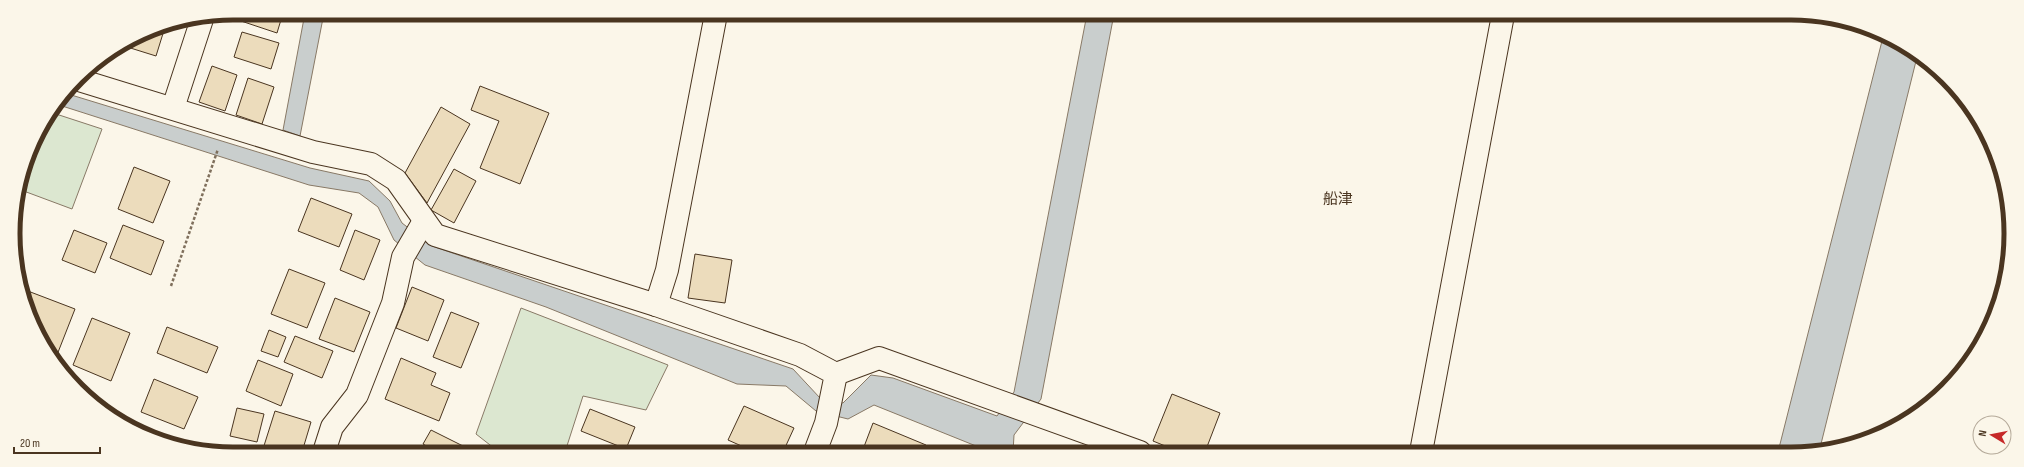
<svg xmlns="http://www.w3.org/2000/svg" width="2024" height="467" font-family="'Sofia Sans Condensed','Noto Sans JP',sans-serif">
<style>
.green{fill:#dce7d0;stroke:#887966}
.water{fill:#c9cecd;stroke:#887966}
.building{fill:#ecdcbc;stroke:#4a3520}
.lines{fill:none;stroke-linecap:round;stroke-linejoin:round}
.minor-casing{stroke:#4a3520;stroke-width:24}
.path{stroke:#7f6f5c;stroke-width:2.5;stroke-dasharray:3 2;stroke-linecap:butt}
.minor{stroke:#fbf6e9;stroke-width:22}
.labels{text-anchor:middle;stroke-width:3;stroke-linejoin:round;paint-order:stroke}
.neighbourhood-label{font-size:15px;fill:#4a3520;stroke:#fbf6e9}
.rim{fill:none;stroke:#4a3520;stroke-width:5}
</style>
<rect width="100%" height="100%" fill="#fbf6e9"/>
<g class="green">
<polygon points="53,113 102,129 72,209 21,190 36,136"/>
<polygon points="521,308 668,365 646,410 583,396 565,452 499,452 476,434"/>
</g>
<g class="water">
<polygon points="305,13 324,13 300,136 283,130"/>
<polygon points="1087,14 1114,14 1041,399 1014,435 1013,452 991,452 874,405 848,419 816,411 786,386 737,384 546,307 425,265 394,240 378,207 359,193 309,185 59,105 68,94 310,168 369,181 390,201 402,223 432,246 793,369 820,398 843,403 871,375 893,378 997,416 1014,392"/>
<polygon points="1883,37 1901,43 1917,57 1819,452 1778,452"/>
</g>
<g class="building">
<polygon points="243,13 283,13 277,33 241,21"/>
<polygon points="165,27 156,56 124,46 149,30"/>
<polygon points="242,32 279,43 271,69 234,57"/>
<polygon points="212,66 237,75 225,111 199,102"/>
<polygon points="248,78 274,87 262,124 236,115"/>
<polygon points="480,86 549,113 520,184 480,168 499,121 471,110"/>
<polygon points="441,107 470,124 427,203 405,173"/>
<polygon points="134,167 170,181 153,223 118,209"/>
<polygon points="454,169 476,181 454,223 431,210"/>
<polygon points="311,198 352,214 339,247 298,231"/>
<polygon points="123,225 164,241 151,275 110,258"/>
<polygon points="74,230 107,243 95,273 62,260"/>
<polygon points="355,230 380,240 364,280 340,270"/>
<polygon points="695,254 732,260 725,303 688,298"/>
<polygon points="289,269 325,283 307,328 271,314"/>
<polygon points="412,287 444,300 428,341 396,328"/>
<polygon points="20,288 75,309 55,360 21,291"/>
<polygon points="335,298 370,312 354,352 319,339"/>
<polygon points="451,312 479,323 461,368 433,357"/>
<polygon points="92,318 130,333 111,381 73,365"/>
<polygon points="167,327 218,347 207,373 157,353"/>
<polygon points="269,330 286,337 278,357 261,351"/>
<polygon points="295,336 333,351 322,378 284,362"/>
<polygon points="401,358 436,373 431,385 450,393 439,421 385,399"/>
<polygon points="258,360 293,374 281,406 246,391"/>
<polygon points="154,379 198,397 184,429 141,412"/>
<polygon points="1172,394 1220,413 1205,452 1180,452 1153,441"/>
<polygon points="744,406 794,428 783,452 755,452 728,440"/>
<polygon points="237,408 264,414 257,442 230,436"/>
<polygon points="590,409 635,427 626,449 581,431"/>
<polygon points="275,411 311,422 302,452 262,452"/>
<polygon points="873,423 926,445 923,452 862,452"/>
<polygon points="431,430 469,449 468,452 437,452 423,444"/>
</g>
<g class="lines">
<g class="minor-casing">
<g id="minor">
<polyline points="79,80 313,152 371,164 396,180 435,235 656,305 800,355 836,374 826,423 815,452"/>
<polyline points="173,108 202,19"/>
<polyline points="656,305 667,270 716,14"/>
<polyline points="836,374 879,358 1140,452"/>
<polyline points="324,452 332,427 357,395 393,303 403,257 424,221"/>
<polyline points="1421,452 1503,15"/>
</g>
</g>
<polyline class="path" points="171,286 218,149"/>
<use href="#minor" class="minor"/>
</g>
<g class="labels">
<g class="neighbourhood-label">
<text x="1338" y="204">船津</text>
</g>
</g>
<path d="M0 0H2024V467H0ZM233 20H1791A213 213 0 0 1 2004 233V234A213 213 0 0 1 1791 447H233A213 213 0 0 1 20 234V233A213 213 0 0 1 233 20Z" fill="#fbf6e9" fill-rule="evenodd"/>
<path class="rim" d="M233 20H1791A213 213 0 0 1 2004 233V234A213 213 0 0 1 1791 447H233A213 213 0 0 1 20 234V233A213 213 0 0 1 233 20Z"/>
<g transform="translate(1992 435) rotate(280)"><circle r="19" fill="#fbf6e9" stroke="#b4a999"/>
<path d="M0-3L7 15L0 10L-7 15Z" fill="#c62828"/>
<text y="-6" font-size="11" font-weight="bold" text-anchor="middle" fill="#4a3520">N</text>
</g>
<path d="M14 447v6h86v-6" fill="none" stroke="#4a3520" stroke-width="2"/>
<text x="20" y="447" font-size="12" fill="#4a3520" stroke="#fbf6e9" stroke-width="3" paint-order="stroke">20 m</text>
</svg>
